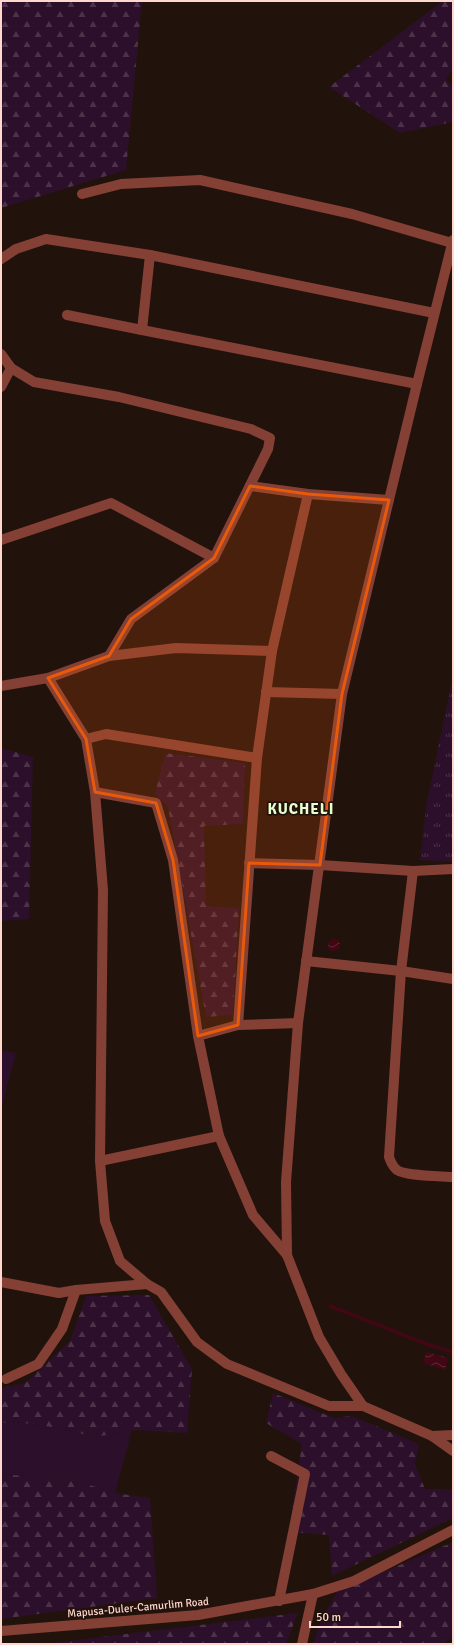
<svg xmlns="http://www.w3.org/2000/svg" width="454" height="1645" font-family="Signika,sans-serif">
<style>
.green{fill:#2c0f2a}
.forest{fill:url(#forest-firs)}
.park{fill:url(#park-tufts)}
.water{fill:url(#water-waves)}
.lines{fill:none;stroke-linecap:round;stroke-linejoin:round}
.stream{stroke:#410715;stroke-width:3.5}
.minor{stroke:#844035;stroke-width:10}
.marked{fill:#e8590c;fill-opacity:0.2;stroke:#e8590c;stroke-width:3;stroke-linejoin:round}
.labels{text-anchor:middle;stroke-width:3.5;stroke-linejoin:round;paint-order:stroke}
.street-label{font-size:11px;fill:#ffd8cd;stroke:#22120c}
.district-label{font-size:15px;font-weight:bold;letter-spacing:1px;fill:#e8ffcf;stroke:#22120c}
</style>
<defs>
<pattern id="forest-firs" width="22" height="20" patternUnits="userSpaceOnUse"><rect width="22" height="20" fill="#2c0f2a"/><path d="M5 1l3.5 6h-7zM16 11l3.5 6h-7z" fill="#4c3148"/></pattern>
<pattern id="park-tufts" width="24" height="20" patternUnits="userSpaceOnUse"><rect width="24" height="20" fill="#2c0f2a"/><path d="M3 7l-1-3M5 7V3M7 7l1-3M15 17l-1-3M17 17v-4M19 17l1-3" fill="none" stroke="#4c3148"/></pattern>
<pattern id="water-waves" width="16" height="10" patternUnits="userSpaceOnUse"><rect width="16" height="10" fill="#410715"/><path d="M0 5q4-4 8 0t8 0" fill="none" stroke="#5e2a36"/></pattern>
</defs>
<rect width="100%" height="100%" fill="#22120c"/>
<g class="green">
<polygon points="1,1050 16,1053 1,1109"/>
<polygon points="9,1421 52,1427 96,1437 132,1430 115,1493 90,1485 63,1479 1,1474 1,1424"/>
</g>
<g class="forest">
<polygon points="1,1 142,1 126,170 1,208"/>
<polygon points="443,1 453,1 453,68 446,80 453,86 453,122 400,133 329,87"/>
<polygon points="1,748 33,757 29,919 1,921"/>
<polygon points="165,753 245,763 243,824 204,826 206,906 239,908 233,1015 206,1017 168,807 155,794"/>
<polygon points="149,1295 192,1369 187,1433 132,1430 96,1437 52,1427 10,1421 1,1424 1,1388 25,1383 70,1341 86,1296"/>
<polygon points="273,1393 334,1418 352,1416 419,1444 415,1464 425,1489 453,1489 453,1518 332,1576 329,1535 289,1532 302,1444 266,1423"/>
<polygon points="1,1474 63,1479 90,1485 115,1493 150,1498 157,1598 1,1619"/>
<polygon points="453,1542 453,1638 440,1644 313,1644 321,1620 337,1592"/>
<polygon points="298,1613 286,1644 44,1644"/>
</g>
<polygon class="park" points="453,676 453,862 420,860 426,807"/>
<g class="water">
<circle cx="334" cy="945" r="6"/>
<polygon points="426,1352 448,1358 445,1370 423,1363"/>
</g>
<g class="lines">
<polyline class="stream" points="330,1306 429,1345 453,1352"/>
<g class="minor">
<polyline points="82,194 121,184 200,180 352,214 452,243"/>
<polyline points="453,240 417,384 342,694 298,1023 286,1182 287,1255 319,1337 341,1374 363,1406 432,1436 453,1451"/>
<polyline points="150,255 142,330 417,384"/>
<polyline points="1,259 16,249 46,239 150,255 434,313"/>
<polyline points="67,315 142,330"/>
<polyline points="1,354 11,368 34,382 119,397 251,429 270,438 268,449 214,558 131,619 109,656"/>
<polyline points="1,387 11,368"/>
<polyline points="250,486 308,494 389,500"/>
<polyline points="1,540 111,503 214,558"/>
<polyline points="48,678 86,739 95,792 103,890 100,1161 105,1221 120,1261 147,1284 161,1292 197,1342 227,1364 329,1406 363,1406"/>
<polyline points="1,686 48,678 109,656 176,648 272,651"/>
<polyline points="266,692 342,694"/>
<polyline points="86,739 106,734 257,758"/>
<polyline points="95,792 156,803 173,860 198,1036 219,1136 253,1215 287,1255"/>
<polyline points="249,863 320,865 413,871 453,869"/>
<path d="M413,871L401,971L389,1157C391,1162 392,1166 397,1170C405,1176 441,1176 453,1177"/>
<polyline points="306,961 401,971 453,979"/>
<polyline points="238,1025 257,758 272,651 308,494"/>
<polyline points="198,1036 238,1025 298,1023"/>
<polyline points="100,1161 219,1136"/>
<polyline points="1,1282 59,1293 76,1290 147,1284"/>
<polyline points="6,1379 38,1364 62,1329 76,1290"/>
<polyline points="432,1436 453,1435"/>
<polyline points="271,1456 305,1474 279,1601"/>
<polyline points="1,1631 198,1615 313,1594 354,1581 453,1530"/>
<polyline points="302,1644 313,1594"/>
</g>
</g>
<path class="marked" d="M250,486L308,494L389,500L342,694L320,865L249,863L238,1025L198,1036L173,860L156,803L95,792L86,739L48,678L109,656L131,619L214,558Z"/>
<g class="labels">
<g class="street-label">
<text transform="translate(138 1607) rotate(-5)" y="4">Mapusa-Duler-Camurlim Road</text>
</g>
<g class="district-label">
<text x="301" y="814">KUCHELI</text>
</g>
</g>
<rect width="454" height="1645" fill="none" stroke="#ffd8cd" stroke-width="4"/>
<path d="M310 1621v6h90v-6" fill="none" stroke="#ffd8cd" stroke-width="2"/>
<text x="316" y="1621" font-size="12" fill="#ffd8cd" stroke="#22120c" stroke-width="3" paint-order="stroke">50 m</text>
</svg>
